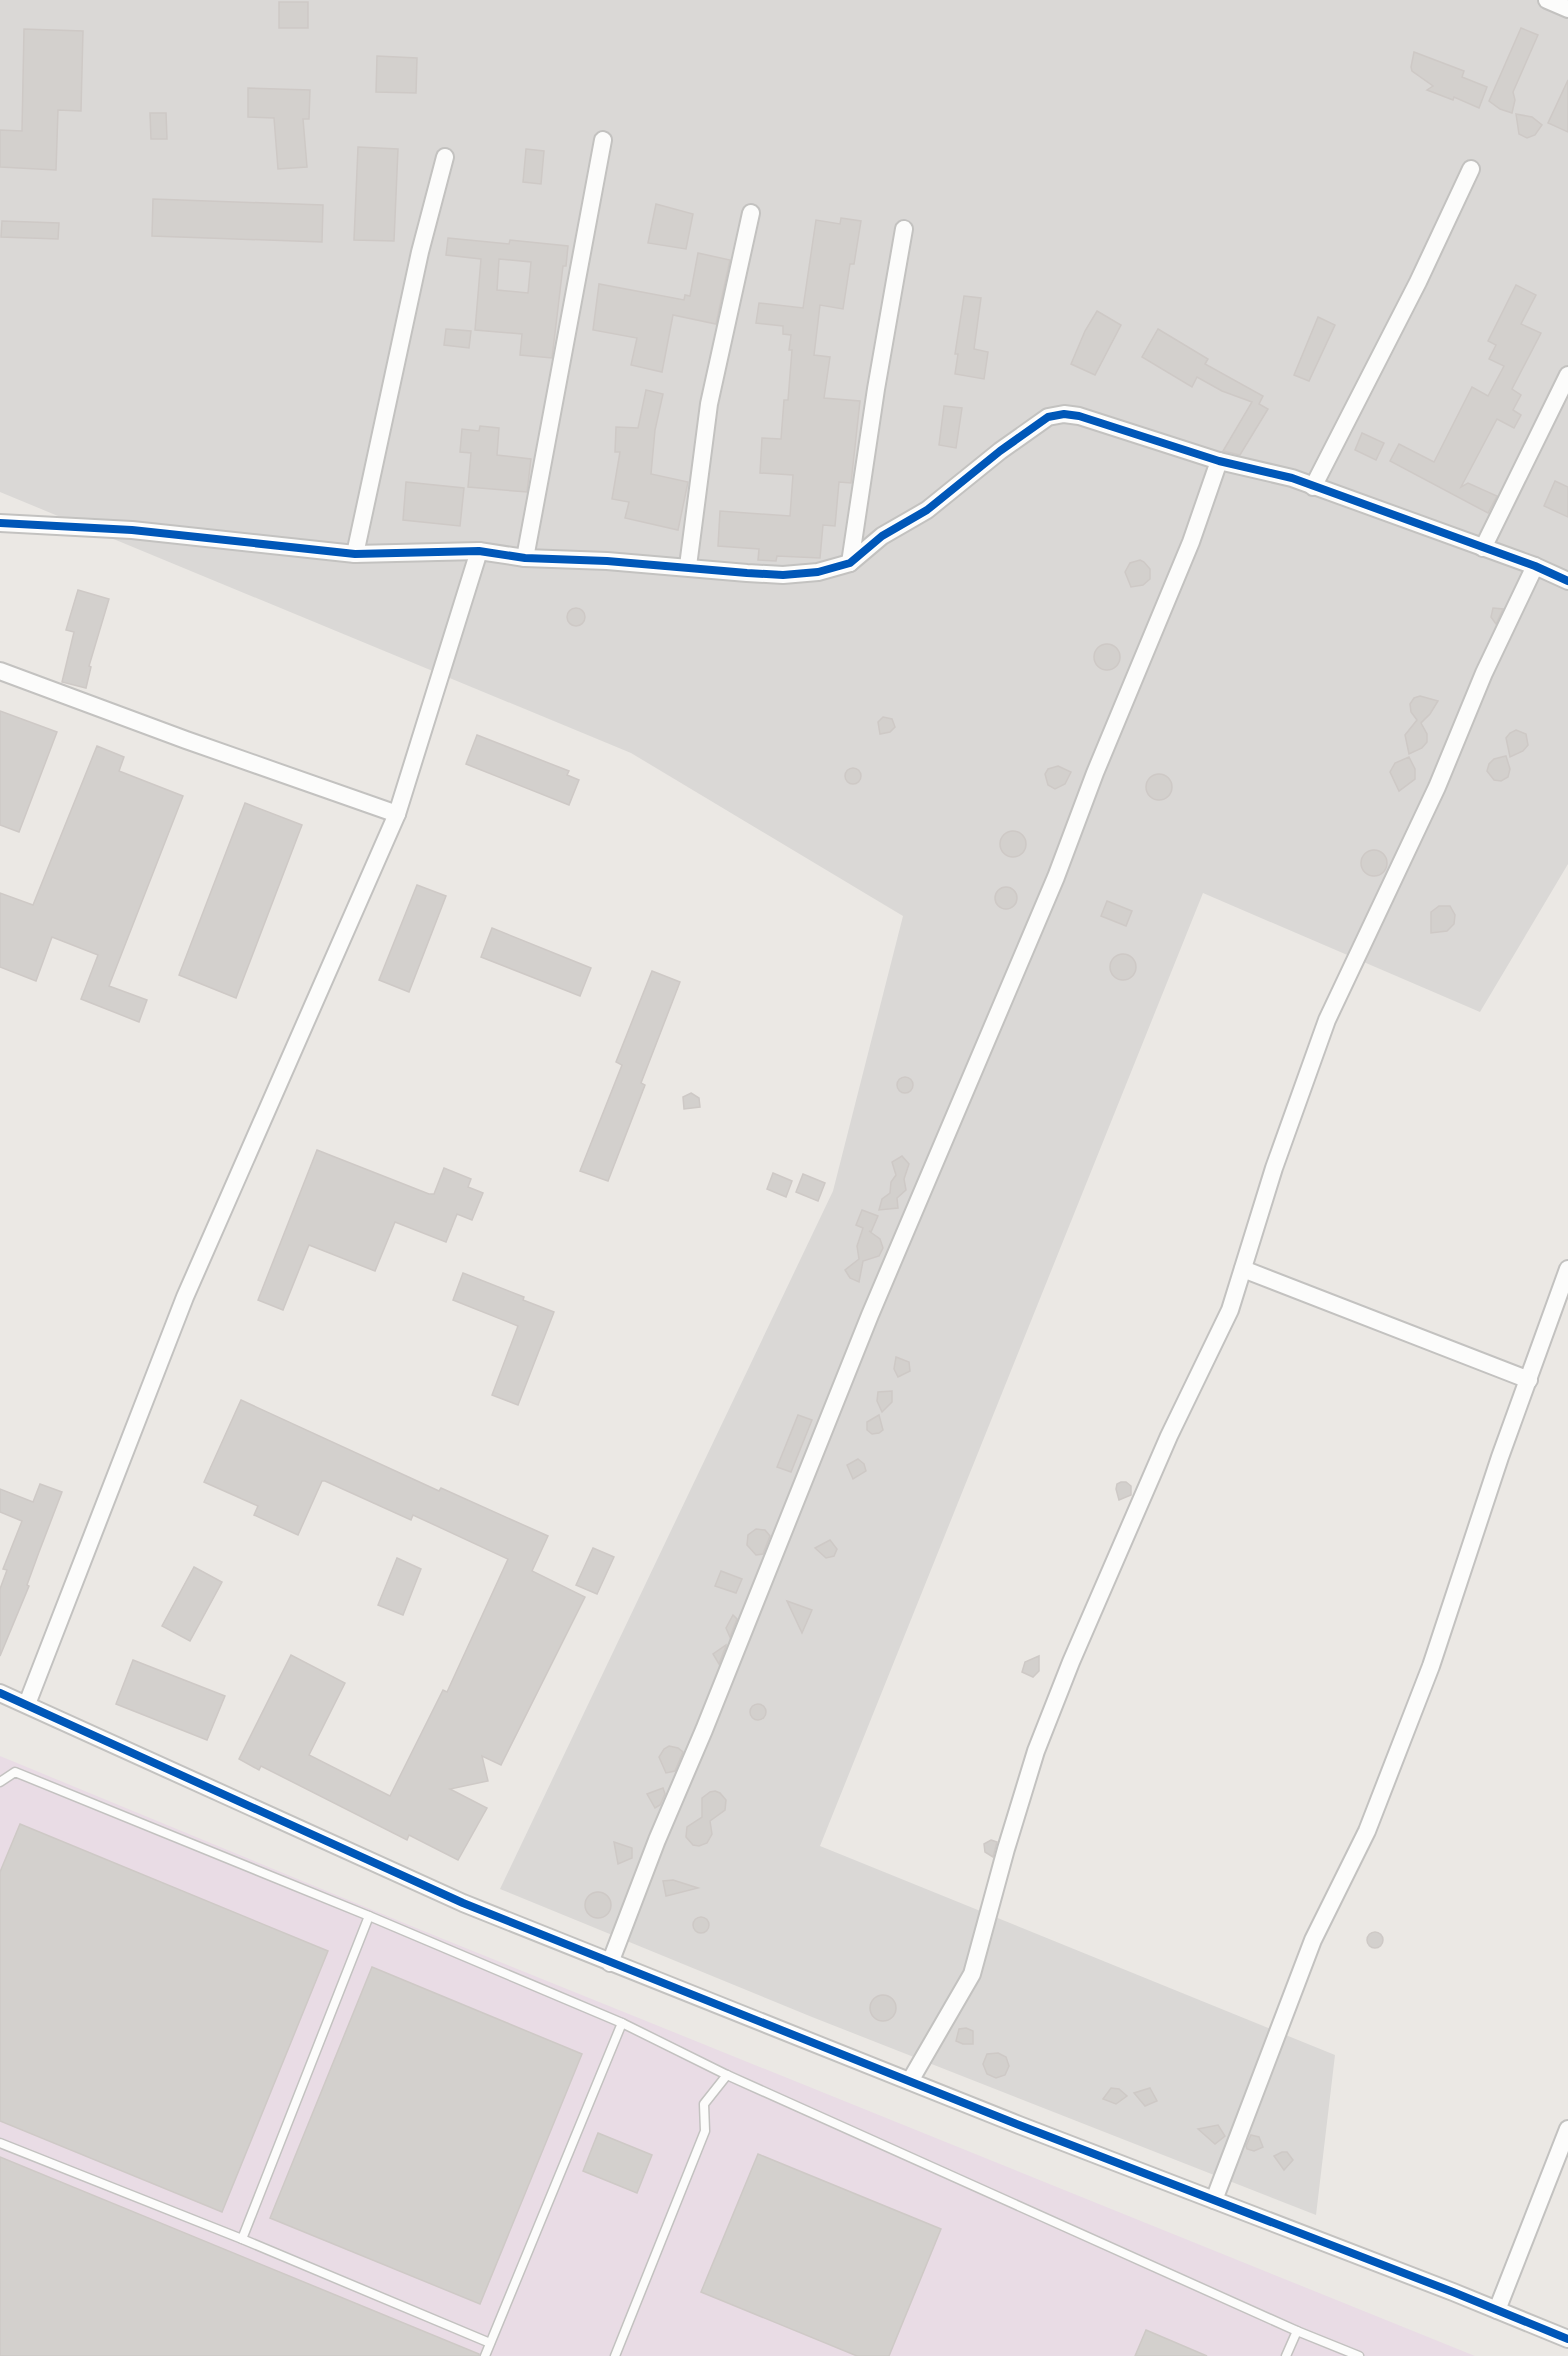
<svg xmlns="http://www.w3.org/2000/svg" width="1568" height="2356" font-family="'Fira Sans Condensed',sans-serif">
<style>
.residential{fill:#dad8d6}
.industrial{fill:#e9dce5}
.building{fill:#d3d0cd;stroke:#cec9c6;stroke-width:1.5;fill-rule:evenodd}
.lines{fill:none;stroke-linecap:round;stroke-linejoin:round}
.service-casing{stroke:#c3c2c0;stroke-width:11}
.minor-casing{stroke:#c3c2c0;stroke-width:20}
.service{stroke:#fcfcfb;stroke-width:8}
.minor{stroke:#fcfcfb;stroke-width:16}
.cycleway-casing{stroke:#fff;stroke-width:11}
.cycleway{stroke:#0057b8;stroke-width:8}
</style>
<rect width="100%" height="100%" fill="#ebe8e4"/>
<polygon class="residential" points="0,0 1568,0 1568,864 1480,1012 1203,893 820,1846 1335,2055 1316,2215 812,2017 500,1889 833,1191 903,916 631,753 0,492"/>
<polygon class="industrial" points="0,1756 421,1930 1475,2356 0,2356"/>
<g class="building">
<rect x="279" y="2" width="29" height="26"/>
<polygon points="1521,28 1538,35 1513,92 1515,100 1512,113 1500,109 1489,101"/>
<polygon points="24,29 83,31 81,111 58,110 56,170 0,167 0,130 22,131"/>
<polygon points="1414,52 1464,71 1462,77 1487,87 1479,108 1454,97 1453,100 1427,90 1433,86 1412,71 1411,67"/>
<polygon points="377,56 417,58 416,93 376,92"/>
<polygon points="1568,80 1568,132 1548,123"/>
<polygon points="248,88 310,90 309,119 303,119 307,167 278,169 274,118 248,117"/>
<polygon points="150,113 166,113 167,139 151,139"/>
<polygon points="1516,114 1532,117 1542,125 1535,135 1527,138 1519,134"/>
<polygon points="358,147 398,149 394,241 354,240"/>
<polygon points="526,149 544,151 541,184 523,182"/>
<polygon points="153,199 323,205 322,242 152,236"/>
<polygon points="656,204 693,214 686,249 648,243"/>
<polygon points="841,218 861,221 854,264 850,264 843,309 820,305 814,355 830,357 824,398 860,401 851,483 839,482 835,526 823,525 820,558 777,556 776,561 758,560 759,549 718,546 720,511 790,516 793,475 760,473 762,438 781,439 784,400 788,400 792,350 789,350 791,335 783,334 783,326 756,323 759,303 803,308 816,220 840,224"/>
<polygon points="2,221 59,223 58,239 1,237"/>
<path d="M448,238L509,244L510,240L568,246L566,266H563L552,358L520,355L522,334L475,330L481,259L446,255ZM499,259L531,262L528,293L497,290Z"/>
<polygon points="698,253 730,260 716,324 673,315 662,372 631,365 637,338 593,330 599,284 684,300 685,295 690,296"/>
<polygon points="1516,285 1536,295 1521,324 1541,333 1512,389 1521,395 1513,410 1521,415 1514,428 1497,419 1461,487 1468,483 1497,496 1488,513 1390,461 1399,444 1434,462 1472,387 1488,396 1504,366 1489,359 1496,345 1488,341"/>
<polygon points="964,296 981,298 974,349 988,352 984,379 955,374 958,354 955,354"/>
<polygon points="1097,311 1121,325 1095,375 1071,364 1085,331"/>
<polygon points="1318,317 1335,325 1309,381 1294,375"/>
<polygon points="446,329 471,331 469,348 444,345"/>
<polygon points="1158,329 1208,359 1205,364 1263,396 1259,404 1268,409 1240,455 1223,451 1252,402 1222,391 1197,377 1192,387 1142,357"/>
<polygon points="646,390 663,394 655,430 651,474 688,482 678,530 625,518 629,502 612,499 620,452 615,452 616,427 638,428"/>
<polygon points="944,406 962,408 956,448 939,445"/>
<polygon points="480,426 499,428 497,455 531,459 527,492 468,487 471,453 460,452 462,429 479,431"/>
<polygon points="1362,433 1384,443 1376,460 1355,450"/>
<polygon points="1555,481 1568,487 1568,517 1544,506"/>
<polygon points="406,482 464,488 460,526 403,520"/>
<polygon points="1140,560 1144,562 1150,569 1150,579 1143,585 1131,587 1125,572 1130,563"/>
<polygon points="78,590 109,599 89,666 91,667 86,688 62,682 74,632 66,630"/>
<circle cx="576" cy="617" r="9"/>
<polygon points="1493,608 1503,609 1496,624 1491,617"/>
<circle cx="1107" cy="657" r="13"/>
<polygon points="1420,696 1438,701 1430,714 1421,723 1427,734 1427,742 1422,748 1409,754 1405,735 1417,720 1411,712 1410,704 1414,698"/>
<polygon points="0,711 57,732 19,832 0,825"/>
<polygon points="883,717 892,719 895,727 890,732 880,734 878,722"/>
<polygon points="1516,730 1526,734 1528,745 1523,751 1510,757 1506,738 1510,733"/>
<polygon points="477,735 569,771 567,775 579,780 569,805 466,764"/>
<polygon points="97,746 124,757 119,771 183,796 109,986 147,1000 139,1022 81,999 98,955 52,937 36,981 0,967 0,893 33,905"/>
<polygon points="1506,756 1510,769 1508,777 1501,781 1494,780 1487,771 1489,764 1494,759"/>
<polygon points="1409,757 1415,769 1415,779 1399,791 1390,772 1395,763"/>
<polygon points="1058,766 1071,772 1065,784 1055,789 1048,785 1045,774 1048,769"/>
<circle cx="853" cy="776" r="8"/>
<circle cx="1159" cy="787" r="13"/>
<polygon points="245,803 302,825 236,998 179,975"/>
<circle cx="1013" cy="844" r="13"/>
<circle cx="1374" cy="863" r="13"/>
<polygon points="417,885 446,896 409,992 379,980"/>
<circle cx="1006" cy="898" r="11"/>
<polygon points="1107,901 1132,911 1126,926 1101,916"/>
<polygon points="1439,906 1450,906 1455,915 1454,924 1447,931 1431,933 1431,912"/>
<polygon points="492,928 591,968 580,996 481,957"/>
<circle cx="1123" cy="967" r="13"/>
<polygon points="652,971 680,982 641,1083 645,1085 608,1181 580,1171 622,1065 616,1062"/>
<circle cx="905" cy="1085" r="8"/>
<polygon points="691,1093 699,1098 700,1107 684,1109 683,1097"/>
<polygon points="317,1150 429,1194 434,1194 444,1168 471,1179 468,1187 483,1193 472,1220 457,1214 446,1242 395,1222 375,1271 309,1245 283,1310 258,1300"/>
<polygon points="902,1156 909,1164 904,1179 906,1190 897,1198 898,1208 879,1210 882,1199 890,1193 891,1182 896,1175 892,1162"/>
<polygon points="773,1173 792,1181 786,1197 767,1189"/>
<polygon points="803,1174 825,1183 818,1201 796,1192"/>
<polygon points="862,1210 878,1216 871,1232 869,1231 880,1239 883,1248 879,1256 863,1261 859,1282 850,1278 845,1270 859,1259 857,1246 863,1228 856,1225"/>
<polygon points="463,1273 524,1297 523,1300 554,1312 518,1405 492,1395 518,1326 453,1300"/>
<polygon points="896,1357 909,1362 910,1371 898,1377 894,1369"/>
<polygon points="892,1391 892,1402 882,1412 877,1401 878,1392"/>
<polygon points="241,1400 439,1491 441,1488 548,1536 532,1571 585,1597 501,1765 482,1756 488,1781 450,1789 487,1808 458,1860 409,1835 407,1840 261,1766 259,1770 239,1759 291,1655 345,1683 309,1755 390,1796 443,1690 447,1692 508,1559 413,1515 411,1520 325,1481 322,1481 298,1535 254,1515 258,1506 204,1482"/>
<polygon points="798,1415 812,1420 791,1472 777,1467"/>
<polygon points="879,1415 883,1430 879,1433 872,1434 867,1430 867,1422"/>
<polygon points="858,1459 864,1464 866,1471 853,1479 847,1465"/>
<polygon points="1121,1482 1126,1482 1131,1486 1131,1495 1119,1500 1116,1489 1117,1484"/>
<polygon points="40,1484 62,1492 39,1552 27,1585 29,1586 0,1656 0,1589 7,1570 3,1569 22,1521 0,1512 0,1489 33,1502"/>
<polygon points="756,1529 765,1530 770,1536 763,1554 756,1555 747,1545 748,1535"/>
<polygon points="830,1540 837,1549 834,1556 826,1558 815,1548"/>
<polygon points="593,1548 614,1557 597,1594 576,1585"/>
<polygon points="397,1558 421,1569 403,1615 378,1605"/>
<polygon points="194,1567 222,1582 190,1641 162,1626"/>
<polygon points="721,1571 742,1579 736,1593 715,1586"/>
<polygon points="787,1601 812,1610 802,1633"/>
<polygon points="733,1615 737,1619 730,1637 726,1628"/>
<polygon points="726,1645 726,1646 719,1664 713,1654"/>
<polygon points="1039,1656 1039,1671 1033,1677 1022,1672 1025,1662"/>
<polygon points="133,1660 225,1696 207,1740 116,1704"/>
<circle cx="758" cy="1712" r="8"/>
<polygon points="669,1746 678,1748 683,1752 675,1771 666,1773 659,1757 664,1749"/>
<polygon points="663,1788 665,1794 660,1805 655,1808 647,1794"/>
<polygon points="715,1791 720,1793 726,1800 725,1810 710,1821 712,1834 707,1843 699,1846 693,1845 686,1837 687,1827 702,1817 702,1798 710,1792"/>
<polygon points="20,1824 328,1951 222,2212 0,2121 0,1872"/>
<polygon points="991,1840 997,1842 993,1857 985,1852 984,1844"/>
<polygon points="614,1842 632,1848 632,1858 618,1864"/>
<polygon points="673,1880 698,1888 666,1896 663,1881"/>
<circle cx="598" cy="1905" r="13"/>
<circle cx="701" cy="1925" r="8"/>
<circle cx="1375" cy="1940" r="8"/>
<polygon points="372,1967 582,2054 480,2304 270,2218"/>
<circle cx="883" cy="2008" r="13"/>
<polygon points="966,2028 973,2031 973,2044 963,2044 956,2041 959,2029"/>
<polygon points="998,2053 1006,2057 1009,2066 1005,2075 996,2078 987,2074 983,2064 987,2054"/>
<polygon points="1111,2088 1119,2089 1127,2096 1116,2104 1103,2099"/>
<polygon points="1150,2088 1157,2101 1145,2106 1134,2093"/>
<polygon points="1218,2125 1225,2136 1215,2144 1198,2129"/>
<polygon points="598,2133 652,2155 637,2193 583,2171"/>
<polygon points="1251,2135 1259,2137 1263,2147 1254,2151 1247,2149 1246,2146"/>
<polygon points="1282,2152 1287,2152 1293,2160 1284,2170 1274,2156"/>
<polygon points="758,2154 941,2229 889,2356 857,2356 701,2292"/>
<polygon points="0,2157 479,2354 479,2356 0,2356"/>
<polygon points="1146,2330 1207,2356 1135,2356"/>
</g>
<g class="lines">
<g class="service-casing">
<g id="service">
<polyline points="0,1782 15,1772 369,1916 622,2023 727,2075 1297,2331 1359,2356"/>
<polyline points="0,2143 242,2239 490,2343"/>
<polyline points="242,2239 369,1916"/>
<polyline points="485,2356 622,2023"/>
<polyline points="615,2356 705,2131 704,2104 727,2075"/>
<polyline points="1286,2356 1297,2331"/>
</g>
</g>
<g class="minor-casing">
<g id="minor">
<polyline points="1547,0 1568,9"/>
<polyline points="1313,487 1418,282 1471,169"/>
<polyline points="0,523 132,530 355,554 479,551 525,558 607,561 747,573 783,575 818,572 850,563 882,536 927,510 1000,451 1048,417 1064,414 1079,416 1219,461 1292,478 1535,566 1568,581"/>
<polyline points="1483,548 1568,375"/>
<polyline points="355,554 420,252 445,157"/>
<polyline points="525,558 603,140"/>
<polyline points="850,563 876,389 904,229"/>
<polyline points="688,566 709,404 751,213"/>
<polyline points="0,671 186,740 397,814"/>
<polyline points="1243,1269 1529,1380"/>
<polyline points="0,1693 463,1903 1019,2125 1453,2292 1568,2339"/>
<polyline points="27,1704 185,1297 397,814 479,551"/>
<polyline points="610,1963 657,1840 704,1730 870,1315 1056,877 1095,773 1191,542 1219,461"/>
<polyline points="910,2081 972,1974 1006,1849 1036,1751 1071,1662 1169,1436 1230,1310 1274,1168 1327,1020 1437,787 1484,673 1535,566"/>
<polyline points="1214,2200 1313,1940 1367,1831 1431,1666 1500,1457 1568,1269"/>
<polyline points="1497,2310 1568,2129"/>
</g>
</g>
<use href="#service" class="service"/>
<use href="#minor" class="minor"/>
<g class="cycleway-casing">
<g id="cycleway">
<polyline points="0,523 132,530 355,554 479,551 525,558 607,561 747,573 783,575 818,572 850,563 882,536 927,510 1000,451 1048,417 1064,414 1079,416 1219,461 1292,478 1535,566 1568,581"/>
<polyline points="0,1693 463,1903 1019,2125 1453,2292 1568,2339"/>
</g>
</g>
<use href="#cycleway" class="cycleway"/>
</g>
</svg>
